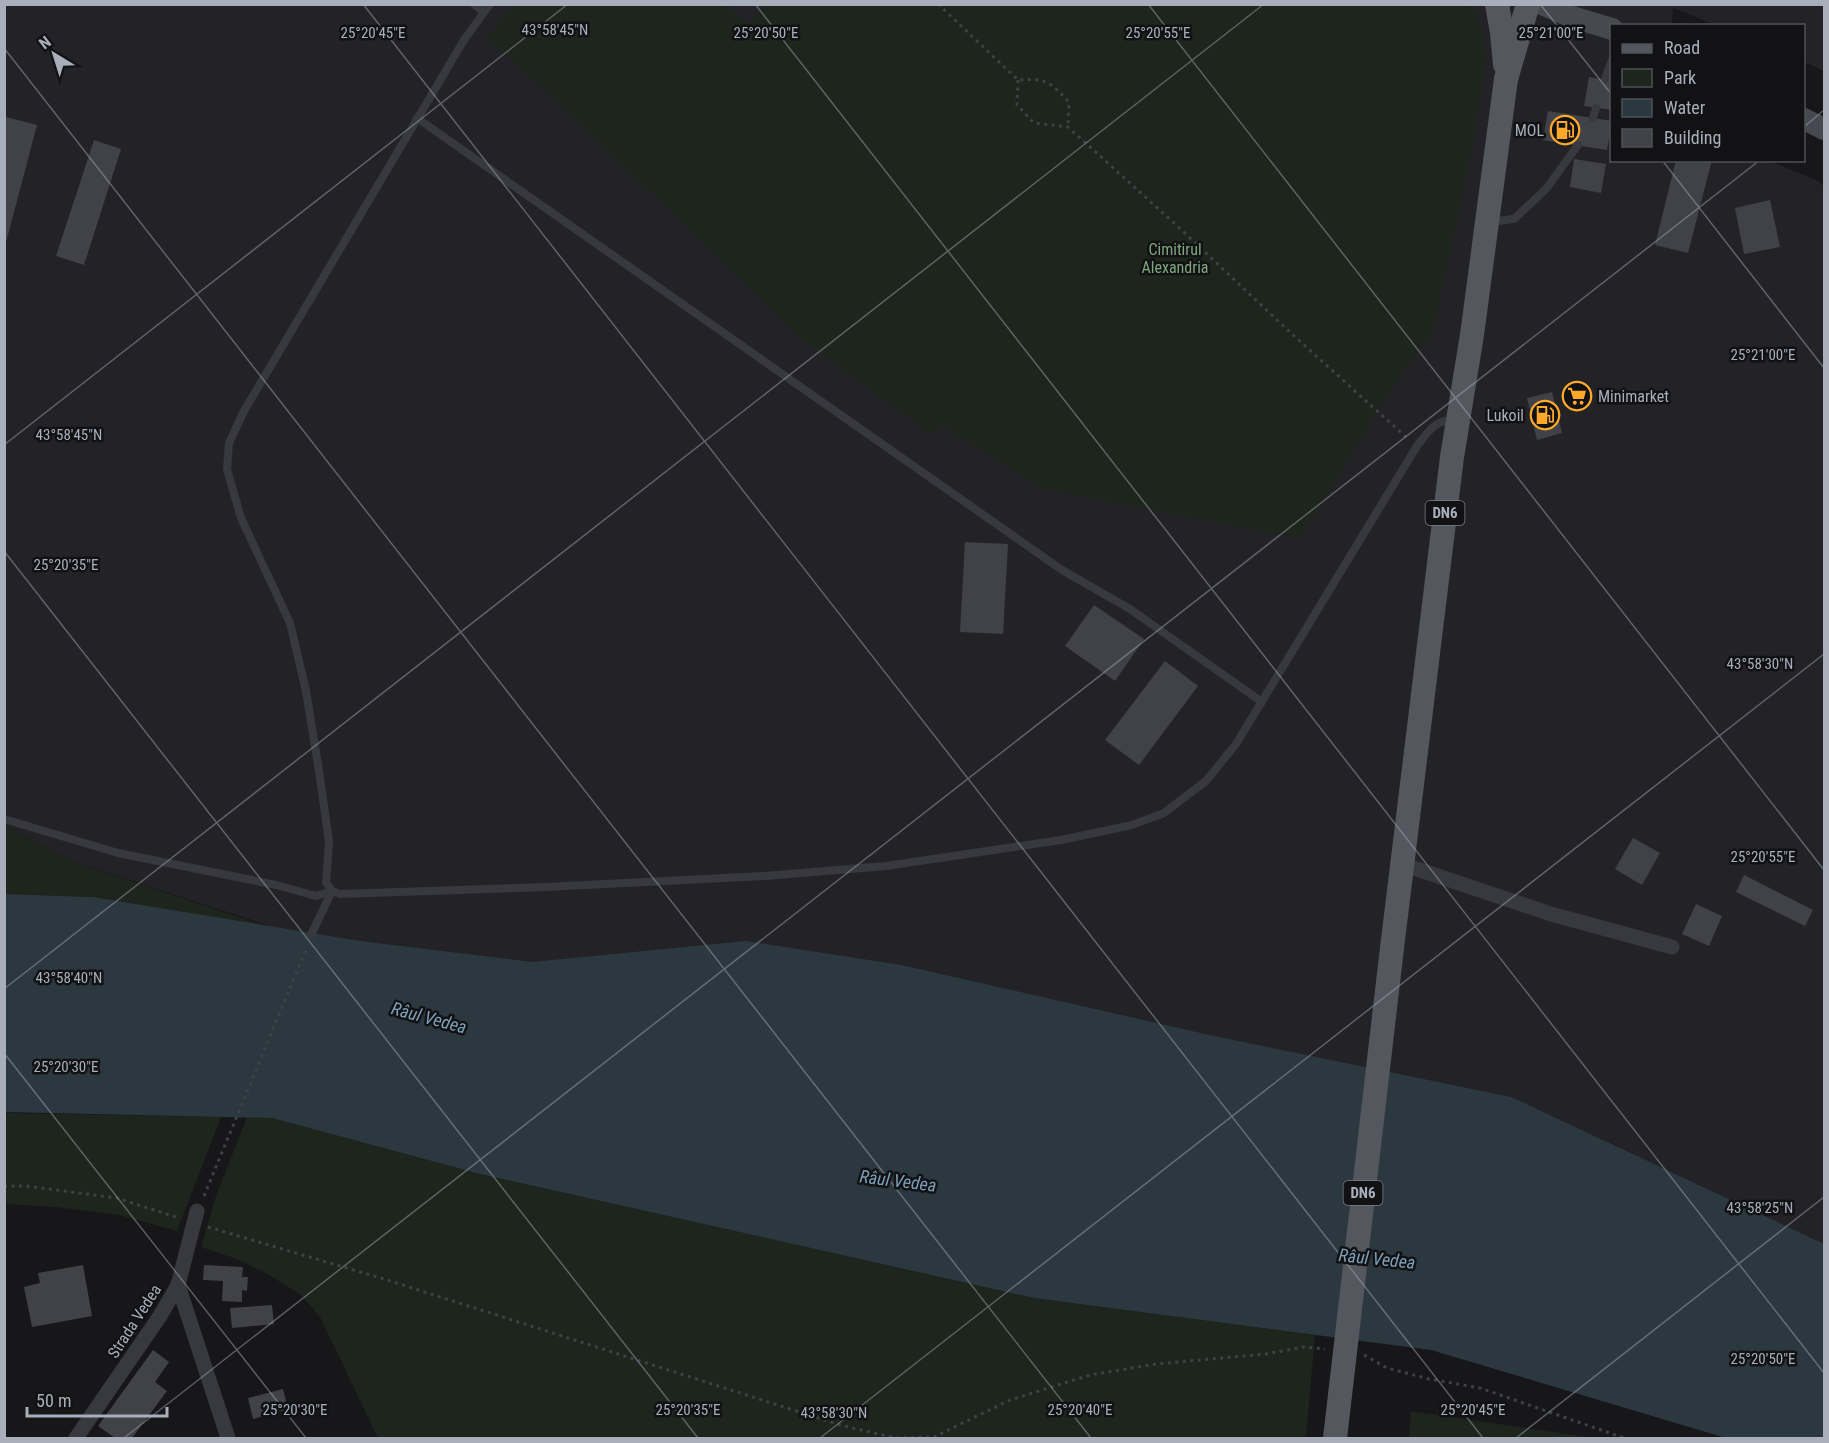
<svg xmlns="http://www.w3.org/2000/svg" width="1829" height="1443" font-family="'Roboto Condensed',sans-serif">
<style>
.built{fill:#232327}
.green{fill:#1d251d}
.water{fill:#2c383f}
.building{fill:#414247}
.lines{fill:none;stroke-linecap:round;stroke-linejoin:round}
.path{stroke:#3e4146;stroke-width:3;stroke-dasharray:3 4.5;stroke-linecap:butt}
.lane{stroke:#38393f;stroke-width:8}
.street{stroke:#38393f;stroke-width:15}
.secondary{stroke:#46494f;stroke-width:22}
.primary{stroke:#54575e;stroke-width:24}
.primary-bridge{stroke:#54575e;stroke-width:24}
.ticks{fill:none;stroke:#a8afbb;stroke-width:1.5;stroke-opacity:0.45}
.labels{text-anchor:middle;stroke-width:5;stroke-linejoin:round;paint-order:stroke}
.shield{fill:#121215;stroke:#7b8089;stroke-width:1.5}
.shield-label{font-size:15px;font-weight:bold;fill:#a8afbb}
.poi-label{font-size:16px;fill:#a8afbb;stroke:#121215;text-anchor:end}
.park-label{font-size:16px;fill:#7ea77d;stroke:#121215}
.street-label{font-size:16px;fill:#a8afbb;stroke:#121215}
.water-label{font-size:18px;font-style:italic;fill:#7ca0b9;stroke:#121215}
.ticks-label{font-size:15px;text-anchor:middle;fill:#a8afbb;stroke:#121215;stroke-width:5;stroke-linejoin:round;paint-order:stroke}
</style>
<rect width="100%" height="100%" fill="#17171a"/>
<polygon class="built" points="4,5 1824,5 1824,71 1804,62 1804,26 1715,25 1673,8 1672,25 1612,26 1612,160 1770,161 1816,180 1824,186 1824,1438 72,861 5,825"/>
<g class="green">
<polygon points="517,4 726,5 748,24 767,4 1471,5 1483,32 1486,59 1473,146 1434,329 1381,406 1300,539 1042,489 941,425 930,434 799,337 597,140 486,37"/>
<polygon points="5,825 72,861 269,927 93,897 5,894"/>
<polygon points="5,1113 221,1117 177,1231 119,1215 56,1207 5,1204"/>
<polygon points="247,1117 272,1118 480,1174 1034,1298 1315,1335 1306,1438 378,1438 320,1317 301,1295 266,1273 237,1259 201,1247 216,1196"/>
<polygon points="1411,1411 1594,1438 1409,1438"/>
</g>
<polygon class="water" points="5,894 93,897 360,941 532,962 746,941 901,965 1214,1036 1511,1097 1824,1244 1824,1438 1726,1438 1431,1350 1034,1298 480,1174 272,1118 5,1112"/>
<g class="building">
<polygon points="1589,77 1612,81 1612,110 1584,106"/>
<polygon points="1548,111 1612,121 1607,150 1543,140"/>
<polygon points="6,117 37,125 5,246 4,122"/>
<polygon points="94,140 121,149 84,265 56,256"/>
<polygon points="1574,159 1606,164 1601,193 1570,187"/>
<polygon points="1676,160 1712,160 1688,253 1655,245"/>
<polygon points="1770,200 1780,247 1744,254 1735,208"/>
<polygon points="1552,392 1562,433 1537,440 1527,398"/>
<polygon points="965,542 1008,544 1003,634 960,632"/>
<polygon points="1094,605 1144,639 1115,681 1065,646"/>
<polygon points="1165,661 1198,686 1139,765 1105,740"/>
<polygon points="1633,838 1660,853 1642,885 1615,869"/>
<polygon points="1744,875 1813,910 1805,926 1736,892"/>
<polygon points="1696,904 1722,916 1709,946 1682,934"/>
<polygon points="83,1265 92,1316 32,1327 24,1287 40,1283 38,1273"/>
<polygon points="204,1265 243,1267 242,1277 248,1277 247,1291 242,1290 242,1302 222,1301 223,1281 203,1280"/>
<polygon points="272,1305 274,1324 232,1328 230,1308"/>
<polygon points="153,1350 169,1362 155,1382 167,1391 132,1438 115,1438 98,1426"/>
<polygon points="283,1389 288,1409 253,1419 248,1398"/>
</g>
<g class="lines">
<g class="path">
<path d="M938,4L1018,80C1047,78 1050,82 1069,102L1068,127"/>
<polyline points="1018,80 1017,105 1034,123 1068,127 1174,223 1293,335 1407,438"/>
<polyline points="4,1186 26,1186 117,1198 179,1218"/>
<polyline points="204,1196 307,947"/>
<polyline points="208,1227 384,1279 840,1425 895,1438 934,1437 1010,1400 1090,1375 1156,1364 1266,1354 1304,1347 1325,1349"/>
<polyline points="1364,1355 1387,1368 1429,1379 1480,1388 1624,1438"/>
</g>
<g class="lane">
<polyline points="474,4 483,12"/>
<path d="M490,4L464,40L244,411L229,443L227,469L241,518L290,623L306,691L319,771L329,842L326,882L332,891L340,894L546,887L765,876L886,866L1061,840L1132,825L1164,813L1206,781L1236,744L1417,446C1427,433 1437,417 1455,421"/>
<polyline points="1605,79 1612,60"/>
<polyline points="417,118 1062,570 1130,609 1262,702"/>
<polyline points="1593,118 1596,108"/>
<polyline points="1490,222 1514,219 1546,189 1578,145"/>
<polyline points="4,819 118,853 276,885 316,896 332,891"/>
<polyline points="311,935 332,891"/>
</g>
<g class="street">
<polyline points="1402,864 1551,914 1672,947"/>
<polyline points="178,1285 228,1438"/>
<polyline points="76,1438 160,1316 178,1285 197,1211"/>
</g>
<g class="secondary">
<polyline points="1542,4 1569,16 1612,29"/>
<polyline points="1804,119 1824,129"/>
</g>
<g class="primary">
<polyline points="1497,4 1502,33 1505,64"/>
<polyline points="1392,948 1452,457 1472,335 1506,79 1528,4"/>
</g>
<polyline class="primary-bridge" points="1335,1438 1392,948"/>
</g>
<path class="ticks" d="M363,4L1483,1438M755,4L1824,1373M1148,4L1824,870M1540,4L1612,95M4,48L1091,1438M1804,127L1824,110M1662,160L1824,368M4,445L568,4M4,551L698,1438M4,989L1264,4M4,1053L306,1438M124,1438L1760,160M820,1438L1824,654M1516,1438L1824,1197"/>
<defs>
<g id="fuel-ring" transform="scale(1.5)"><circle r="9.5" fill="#121215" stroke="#ffa92a" stroke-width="1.5"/><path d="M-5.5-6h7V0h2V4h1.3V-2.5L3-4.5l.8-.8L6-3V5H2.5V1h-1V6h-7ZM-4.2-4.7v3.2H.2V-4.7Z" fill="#ffa92a"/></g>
<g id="supermarket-ring" transform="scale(1.5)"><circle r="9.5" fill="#121215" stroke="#ffa92a" stroke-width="1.5"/><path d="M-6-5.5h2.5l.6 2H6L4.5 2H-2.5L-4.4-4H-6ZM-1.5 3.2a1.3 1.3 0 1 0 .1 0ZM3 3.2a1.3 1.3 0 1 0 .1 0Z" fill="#ffa92a"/></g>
</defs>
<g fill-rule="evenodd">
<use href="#fuel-ring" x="1565" y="130"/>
<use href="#supermarket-ring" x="1577" y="396"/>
<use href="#fuel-ring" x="1545" y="415"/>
</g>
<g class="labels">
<g class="shield">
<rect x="1425.5" y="501" width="39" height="24" rx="4.5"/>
<rect x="1343.5" y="1181" width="39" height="24" rx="4.5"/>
</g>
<g class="shield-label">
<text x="1445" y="518">DN6</text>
<text x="1363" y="1198">DN6</text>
</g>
<g class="poi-label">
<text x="1544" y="136">MOL</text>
<text x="1598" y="402" text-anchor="start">Minimarket</text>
<text x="1524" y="421">Lukoil</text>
</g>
<g class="park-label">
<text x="1175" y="255">Cimitirul<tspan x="1175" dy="18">Alexandria</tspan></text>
</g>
<g class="street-label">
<text transform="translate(134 1321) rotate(-57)" y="6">Strada Vedea</text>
</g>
<g class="water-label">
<text transform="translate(429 1018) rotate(15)" y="6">Râul Vedea</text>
<text transform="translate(898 1181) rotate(7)" y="6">Râul Vedea</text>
<text transform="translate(1377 1259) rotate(6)" y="6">Râul Vedea</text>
</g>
</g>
<g class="ticks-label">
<text x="555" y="35">43°58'45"N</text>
<text x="1158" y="38">25°20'55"E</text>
<text x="373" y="38">25°20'45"E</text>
<text x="766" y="38">25°20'50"E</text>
<text x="1551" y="38">25°21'00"E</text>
<text x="1763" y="360">25°21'00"E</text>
<text x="69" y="440">43°58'45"N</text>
<text x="66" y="570">25°20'35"E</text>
<text x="1760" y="669">43°58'30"N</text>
<text x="1763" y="862">25°20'55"E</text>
<text x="69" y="983">43°58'40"N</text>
<text x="66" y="1072">25°20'30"E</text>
<text x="1760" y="1213">43°58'25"N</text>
<text x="1763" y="1364">25°20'50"E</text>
<text x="295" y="1415">25°20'30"E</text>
<text x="688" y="1415">25°20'35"E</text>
<text x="1080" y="1415">25°20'40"E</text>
<text x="1473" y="1415">25°20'45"E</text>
<text x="834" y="1418">43°58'30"N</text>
</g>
<rect width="1829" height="1443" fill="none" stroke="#a8afbb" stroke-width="12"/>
<rect x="1610" y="24" width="195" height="138" fill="#121215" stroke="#4e5157" stroke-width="1.5"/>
<rect x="1622" y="44" width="30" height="9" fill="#54575e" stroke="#4e5157" stroke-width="1.5"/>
<text x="1664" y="54" font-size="18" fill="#a8afbb">Road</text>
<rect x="1622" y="69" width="30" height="18" fill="#1d251d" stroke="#4e5157" stroke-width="1.5"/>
<text x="1664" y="84" font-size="18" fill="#a8afbb">Park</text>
<rect x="1622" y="99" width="30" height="18" fill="#2c383f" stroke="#4e5157" stroke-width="1.5"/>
<text x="1664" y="114" font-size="18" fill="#a8afbb">Water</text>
<rect x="1622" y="129" width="30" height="18" fill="#414247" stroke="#4e5157" stroke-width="1.5"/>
<text x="1664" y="144" font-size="18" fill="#a8afbb">Building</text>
<g transform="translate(54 54) rotate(322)" stroke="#121215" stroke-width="4.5" paint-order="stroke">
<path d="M0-4.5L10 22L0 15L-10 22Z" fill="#a8afbb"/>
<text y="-9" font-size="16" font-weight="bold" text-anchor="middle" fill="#a8afbb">N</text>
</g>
<path d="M27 1407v9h140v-9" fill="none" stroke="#a8afbb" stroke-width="3"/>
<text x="36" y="1407" font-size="18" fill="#a8afbb" stroke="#121215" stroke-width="4.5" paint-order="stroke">50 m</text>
</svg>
